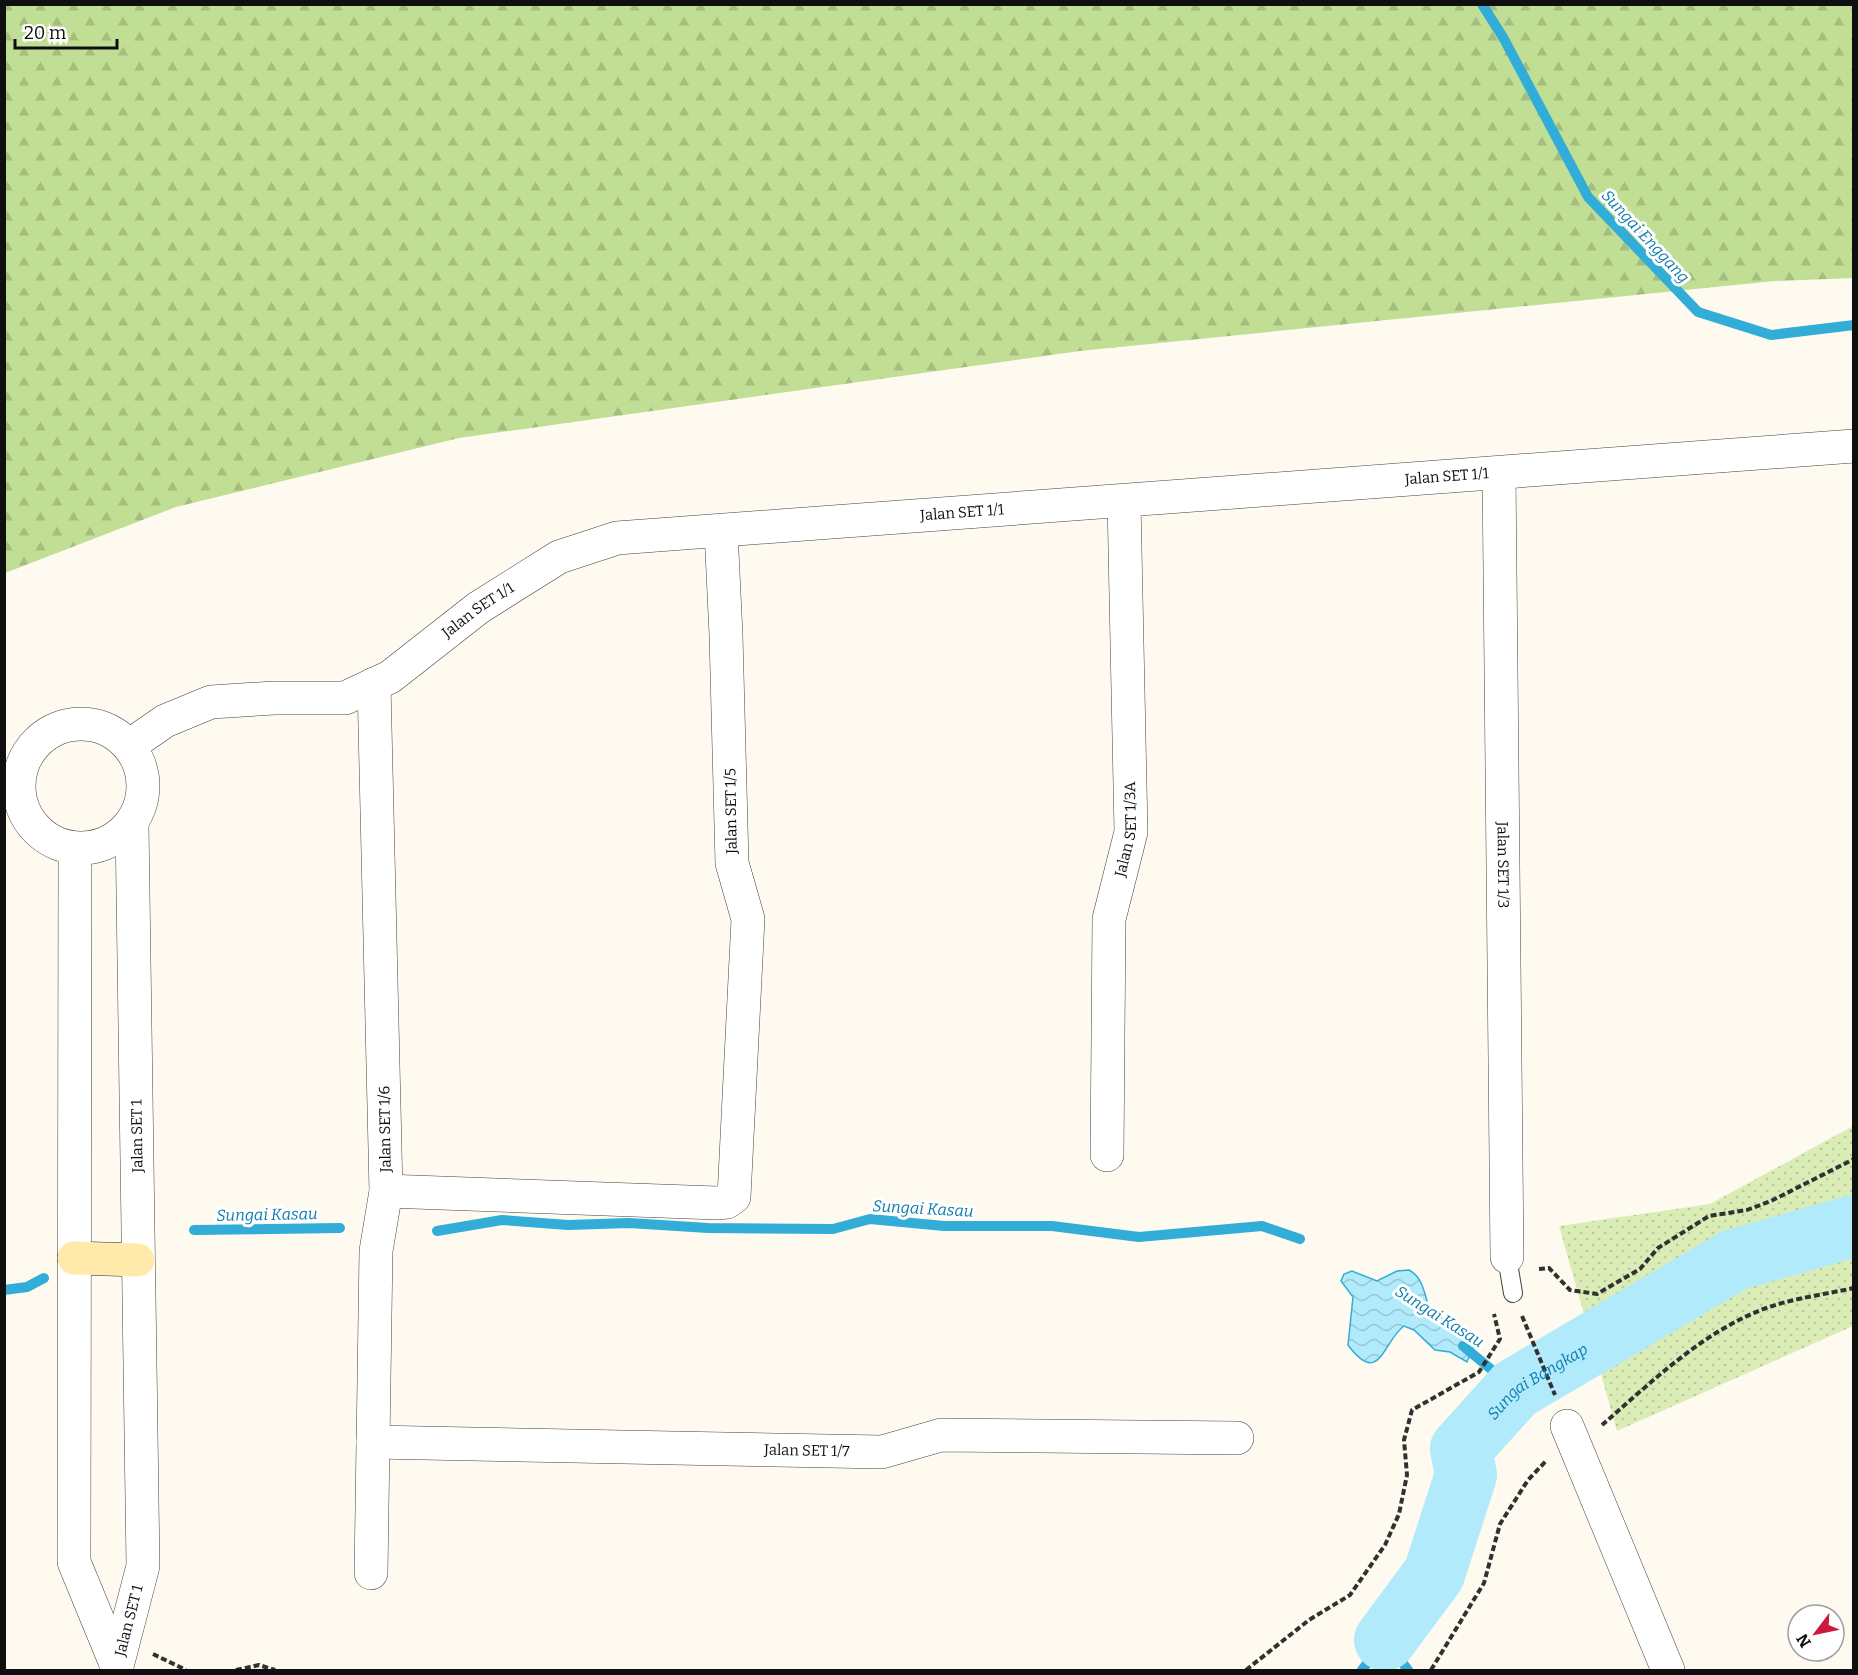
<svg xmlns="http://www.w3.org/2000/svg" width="1858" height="1675" font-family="Bitter,serif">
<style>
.forest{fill:url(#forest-firs)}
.park{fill:url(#park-dots)}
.water{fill:url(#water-waves);stroke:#31add8;stroke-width:1.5}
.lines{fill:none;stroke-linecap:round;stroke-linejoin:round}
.stream{stroke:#31add8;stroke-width:10}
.river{stroke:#b0eafb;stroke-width:62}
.lane-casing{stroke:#424242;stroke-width:20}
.street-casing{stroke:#424242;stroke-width:34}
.secondary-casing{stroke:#313131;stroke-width:34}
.path{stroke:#313131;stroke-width:4;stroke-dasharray:6 3;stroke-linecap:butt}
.lane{stroke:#fff;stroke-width:18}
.street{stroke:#fff;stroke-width:33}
.secondary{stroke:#ffeaab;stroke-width:33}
.labels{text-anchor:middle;stroke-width:6;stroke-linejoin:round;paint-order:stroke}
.street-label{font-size:15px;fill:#0f0f0f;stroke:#fff}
.water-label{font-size:16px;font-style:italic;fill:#0d7dac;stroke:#fff}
</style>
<defs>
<pattern id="forest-firs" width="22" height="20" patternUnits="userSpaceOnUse" patternTransform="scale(1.5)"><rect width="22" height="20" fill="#c1df94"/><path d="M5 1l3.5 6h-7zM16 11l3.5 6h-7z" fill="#a5be7e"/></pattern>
<pattern id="park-dots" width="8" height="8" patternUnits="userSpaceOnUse" patternTransform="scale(1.5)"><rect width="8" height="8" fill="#dbedb6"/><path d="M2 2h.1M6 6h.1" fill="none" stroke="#bbca9b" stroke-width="1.8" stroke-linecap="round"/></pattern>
<pattern id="water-waves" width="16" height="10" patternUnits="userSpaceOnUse" patternTransform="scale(1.5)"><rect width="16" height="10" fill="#b0eafb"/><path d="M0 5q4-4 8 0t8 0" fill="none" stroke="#96c8d6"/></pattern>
</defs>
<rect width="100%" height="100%" fill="#fffaf0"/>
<polygon class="forest" points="5,4 1853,5 1853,278 1775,281 1080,351 459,438 176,507 5,573"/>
<polygon class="park" points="1853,1126 1853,1326 1617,1431 1559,1226 1710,1204"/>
<path class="water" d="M1409,1270C1424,1278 1424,1295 1430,1310L1476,1341L1467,1362L1450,1352L1435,1350L1414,1330L1404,1326C1383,1341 1380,1388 1348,1345L1353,1297L1341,1281L1344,1274L1352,1271L1377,1281L1397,1271Z"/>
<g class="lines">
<g class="stream">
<polyline points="1482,4 1504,39 1588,197 1698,312 1771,335 1854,325"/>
<polyline points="194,1230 340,1228"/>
<polyline points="437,1231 502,1220 568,1225 629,1223 708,1228 833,1229 870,1219 944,1226 1052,1226 1139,1237 1262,1226 1300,1239"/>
<polyline points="4,1290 27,1287 44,1278"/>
<polyline points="1463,1346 1515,1389"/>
<polyline points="1362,1670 1385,1640 1408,1670"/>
</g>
<path class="river" id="s1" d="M1385,1640L1434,1574L1466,1475L1461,1449L1515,1389L1734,1260L1854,1226"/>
<g class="lane-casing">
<polyline id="lane" points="1507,1257 1513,1293"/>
</g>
<g class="street-casing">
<g id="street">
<path id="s2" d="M1499,473L1507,1257"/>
<circle cx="81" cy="786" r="62"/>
<path id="s3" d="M129,746L165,721L211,702L274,698H345L390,677L478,608L559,557L617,538L1854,446"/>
<polyline points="75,849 74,1562 116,1664"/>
<path id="s4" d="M1107,1155L1109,919L1131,832L1124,501"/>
<polyline points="386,1191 717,1203 727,1202 734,1197 748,919 732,863 726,635 721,531"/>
<polyline points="1567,1426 1668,1670"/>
<path id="s5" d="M373,1442L882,1452L941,1435L1237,1438"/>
<polyline points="371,1573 376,1251 386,1191 374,684"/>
<path id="s6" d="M116,1670L143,1566L132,824"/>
</g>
</g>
<g class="secondary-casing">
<polyline id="secondary" points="74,1258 138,1260"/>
</g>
<g class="path">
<polyline points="1539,1269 1549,1268 1570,1290 1597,1294 1640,1269 1658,1248 1709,1216 1747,1210 1771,1201 1854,1159"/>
<polyline points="1522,1316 1555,1395"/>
<path d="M1602,1425C1653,1381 1704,1330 1769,1307C1796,1298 1826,1294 1854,1288"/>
<polyline points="153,1654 186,1670"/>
<polyline points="236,1670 259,1665 275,1670"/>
<polyline points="1246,1670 1309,1620 1350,1595 1385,1545 1399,1514 1407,1475 1404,1440 1412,1410 1479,1372 1500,1339 1494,1314"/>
<polyline points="1431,1670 1484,1583 1500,1524 1528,1480 1546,1461"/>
</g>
<use href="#lane" class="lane"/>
<use href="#street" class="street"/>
<use href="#secondary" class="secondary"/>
</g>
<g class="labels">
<g class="street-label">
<text dy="5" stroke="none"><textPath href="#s3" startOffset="1378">Jalan SET 1/1</textPath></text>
<text dy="5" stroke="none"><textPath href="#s3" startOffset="892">Jalan SET 1/1</textPath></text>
<text dy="5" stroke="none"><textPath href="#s3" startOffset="388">Jalan SET 1/1</textPath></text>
<text transform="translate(731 811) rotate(-91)" y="5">Jalan SET 1/5</text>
<text dy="5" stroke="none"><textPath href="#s4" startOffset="328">Jalan SET 1/3A</textPath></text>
<text dy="5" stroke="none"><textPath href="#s2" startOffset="392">Jalan SET 1/3</textPath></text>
<text transform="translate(385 1129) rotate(-91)" y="5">Jalan SET 1/6</text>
<text transform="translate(137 1136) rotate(-91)" y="5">Jalan SET 1</text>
<text dy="5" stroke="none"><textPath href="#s5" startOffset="434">Jalan SET 1/7</textPath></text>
<text dy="5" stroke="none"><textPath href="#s6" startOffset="51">Jalan SET 1</textPath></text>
</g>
<g class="water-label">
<text transform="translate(1646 236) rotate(47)" y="6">Sungai Enggang</text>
<text transform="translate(923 1208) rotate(3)" y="6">Sungai Kasau</text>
<text transform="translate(267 1214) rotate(-1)" y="6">Sungai Kasau</text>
<text transform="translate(1440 1316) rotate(32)" y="6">Sungai Kasau</text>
<text dy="6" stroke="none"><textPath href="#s1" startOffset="316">Sungai Bangkap</textPath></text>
</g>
</g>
<rect width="1858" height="1675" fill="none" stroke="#0f0f0f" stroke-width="12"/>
<g transform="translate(1816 1633) rotate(238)"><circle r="28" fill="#ffffff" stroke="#9f9f9f" stroke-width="1.5"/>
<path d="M0-4.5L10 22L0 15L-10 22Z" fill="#cb1a3c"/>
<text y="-9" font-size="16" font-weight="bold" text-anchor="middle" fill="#0f0f0f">N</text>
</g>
<path d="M15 39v9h102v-9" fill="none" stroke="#0f0f0f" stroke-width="3"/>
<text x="24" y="39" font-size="18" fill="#0f0f0f" stroke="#ffffff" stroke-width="4.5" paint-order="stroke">20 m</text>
</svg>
